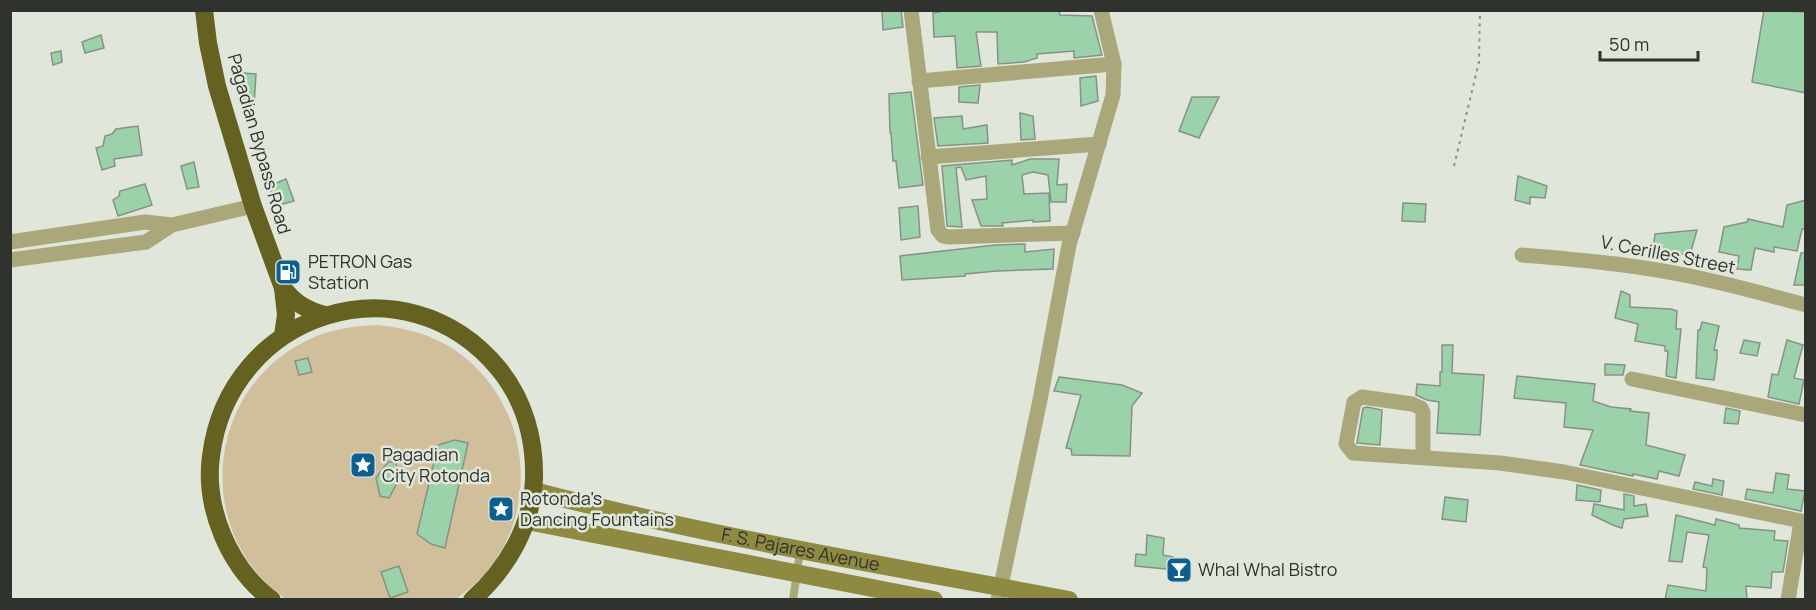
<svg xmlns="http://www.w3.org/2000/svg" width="1816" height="610" font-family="Manrope,sans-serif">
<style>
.green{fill:#d1bf9c}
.building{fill:#9cd2a9;stroke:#869289;stroke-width:1.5}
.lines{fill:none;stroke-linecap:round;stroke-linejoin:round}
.path{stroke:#8c9188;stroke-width:2;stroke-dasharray:3 4.5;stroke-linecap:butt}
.lane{stroke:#aaa87a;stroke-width:8}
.street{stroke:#aaa87a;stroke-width:15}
.secondary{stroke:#8e8a41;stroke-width:18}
.highway{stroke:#656121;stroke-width:18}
.labels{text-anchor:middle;stroke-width:5;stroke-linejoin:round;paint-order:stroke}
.street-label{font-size:18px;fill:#2f322d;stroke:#e0e6d9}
.poi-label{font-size:18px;fill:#2f322d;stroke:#e0e6d9;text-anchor:start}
</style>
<rect width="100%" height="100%" fill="#e0e6d9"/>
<path class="green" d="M377,325C400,327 422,332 443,343C510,379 538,463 510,533C499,559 480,584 455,599L287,600C191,534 205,387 310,339C331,329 354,326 377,325Z"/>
<g class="building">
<polygon points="882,10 901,10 903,27 883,30"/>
<polygon points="948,10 1059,10 1060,15 1092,16 1102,55 1074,58 1074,51 1037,54 1037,58 1024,62 998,64 997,32 976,32 981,66 957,68 955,36 934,37 933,13"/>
<polygon points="1764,10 1806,12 1806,93 1752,82"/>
<polygon points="101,35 104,48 85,53 82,42"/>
<polygon points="61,51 62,62 53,65 51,53"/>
<polygon points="244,73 256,74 254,107 241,104"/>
<polygon points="1096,76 1098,101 1081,106 1080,78"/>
<polygon points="980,85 978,103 959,102 959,87"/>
<polygon points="911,92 923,185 899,188 896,161 893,161 891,133 890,133 889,94"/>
<polygon points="1192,97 1219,97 1199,138 1179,131"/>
<polygon points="1020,113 1033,116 1035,139 1021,140"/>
<polygon points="962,116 963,129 987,125 988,143 938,146 934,118"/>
<polygon points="138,126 142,155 114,159 115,166 102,170 96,148 103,146 105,136 112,134 116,129"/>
<polygon points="1030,159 1059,159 1057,185 1067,184 1066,202 1051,202 1048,175 1033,172 1022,175 1024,194 1049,193 1050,221 1033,222 1033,220 1002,223 1003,226 981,226 972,200 987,199 986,176 966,180 961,167 956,168 962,227 947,226 942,166 1012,160 1012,165"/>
<polygon points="194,162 199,187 187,189 181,166"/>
<polygon points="1518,176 1547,186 1545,198 1530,197 1530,204 1515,200"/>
<polygon points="286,179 294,201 276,206 269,186"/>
<polygon points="145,184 152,205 118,216 113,200 119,196 120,191"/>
<polygon points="1806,200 1806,229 1802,229 1797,251 1774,247 1774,252 1755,248 1751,270 1737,269 1739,256 1719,252 1724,227 1747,222 1748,219 1783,227 1787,205"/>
<polygon points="1403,203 1426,204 1425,222 1402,221"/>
<polygon points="918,206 920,237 901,240 899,208"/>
<polygon points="1697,230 1690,255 1653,252 1655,234"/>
<polygon points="1025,244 1025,252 1054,249 1053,269 997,271 965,274 965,276 902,280 900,256 995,245"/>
<polygon points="1801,253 1806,253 1806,285 1794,285"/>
<polygon points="1621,291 1630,295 1630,307 1671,309 1677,311 1676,329 1681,329 1676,378 1666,376 1668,351 1665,351 1665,346 1635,341 1638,324 1615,318"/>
<polygon points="1702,322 1719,326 1714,350 1717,350 1717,358 1714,380 1696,378 1698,330 1700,330"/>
<polygon points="1744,340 1760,343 1757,356 1740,353"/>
<polygon points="1787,340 1803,345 1794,378 1804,380 1799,404 1768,397 1772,374 1778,375"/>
<polygon points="1442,345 1453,345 1452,373 1484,375 1480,435 1437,433 1439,402 1427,400 1416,395 1417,384 1440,386 1440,372 1442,372"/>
<polygon points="308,358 312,372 299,375 295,361"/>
<polygon points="1605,364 1625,365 1623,375 1605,375"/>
<polygon points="1517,376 1595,384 1593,401 1611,407 1631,409 1630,411 1649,413 1646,445 1685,455 1679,476 1659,471 1657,479 1633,474 1633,476 1580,465 1593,430 1564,427 1566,403 1514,398"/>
<polygon points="1059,377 1122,385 1142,393 1132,406 1130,456 1072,455 1071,449 1066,448 1081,395 1054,391"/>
<polygon points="1367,407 1382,410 1380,445 1357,443 1363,408"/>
<polygon points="1726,408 1740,411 1738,424 1724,423"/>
<polygon points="455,440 468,443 445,548 431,544 417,534 438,445"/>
<polygon points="388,462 396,462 398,481 389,498 380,496 376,478"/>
<polygon points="1776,473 1789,475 1787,489 1805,491 1801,511 1745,499 1747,489 1773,493"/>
<polygon points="1713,479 1724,481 1722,495 1693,489 1695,482 1712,486"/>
<polygon points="1577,485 1601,490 1600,502 1576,500"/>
<polygon points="1624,494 1634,496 1634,506 1646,504 1648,516 1624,519 1622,528 1615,526 1592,515 1594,504 1624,510"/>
<polygon points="1445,497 1468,500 1466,522 1442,519"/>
<polygon points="1676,515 1715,525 1716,519 1739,525 1739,528 1775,531 1774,540 1788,541 1783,572 1772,572 1771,588 1746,586 1747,600 1665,600 1668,585 1706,591 1707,568 1703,567 1709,535 1687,532 1682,562 1669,561"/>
<polygon points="1147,535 1164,538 1163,555 1173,557 1166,569 1135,566 1136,554 1146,555"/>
<polygon points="399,566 408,592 390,598 381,572"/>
</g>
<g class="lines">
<polyline class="path" points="1454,166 1479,62 1480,10"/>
<polyline class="lane" points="793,600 800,551"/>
<g class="street">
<polyline points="911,10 938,230 943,236 950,237 1073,233"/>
<polyline points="919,81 1114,64"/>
<polyline points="928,157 1099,144"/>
<polyline points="10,242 145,222 172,225"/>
<path d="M1522,255C1586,260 1650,266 1712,281C1744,288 1775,297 1806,305"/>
<polyline points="10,260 146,242 172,225 253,206"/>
<polyline points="1632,379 1806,415"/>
<polyline points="1423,457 1423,412 1421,408 1412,404 1362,397 1354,402 1346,444 1353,453 1500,463 1564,472 1806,522"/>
<polyline points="998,600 1040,400 1069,245 1113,95 1114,64 1101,10"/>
<polyline points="1788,600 1801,522"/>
</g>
<g class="secondary">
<path id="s1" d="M534,491C710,537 890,566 1069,600"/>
<polyline points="527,521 934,600"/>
</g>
<g class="highway">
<polyline points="204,10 208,43 217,86 253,206 283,288 286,315 283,335"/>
<path d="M283,288C295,303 306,310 325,315"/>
<path d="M272,600C229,568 204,508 211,456C229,312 405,255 499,369C524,400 535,439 534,479C532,526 507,569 472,600"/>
</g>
</g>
<defs>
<g id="fuel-square" transform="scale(1.35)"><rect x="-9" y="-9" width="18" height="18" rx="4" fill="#0e5f91" stroke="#e0e6d9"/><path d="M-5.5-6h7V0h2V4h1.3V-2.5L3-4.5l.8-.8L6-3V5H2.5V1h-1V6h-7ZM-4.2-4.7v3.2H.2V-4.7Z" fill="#fff"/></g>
<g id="sight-square" transform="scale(1.35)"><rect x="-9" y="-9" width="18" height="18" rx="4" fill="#0e5f91" stroke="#e0e6d9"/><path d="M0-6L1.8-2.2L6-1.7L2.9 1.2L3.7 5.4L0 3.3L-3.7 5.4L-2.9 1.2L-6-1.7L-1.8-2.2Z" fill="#fff"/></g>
<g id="bar-square" transform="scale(1.35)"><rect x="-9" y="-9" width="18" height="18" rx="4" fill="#0e5f91" stroke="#e0e6d9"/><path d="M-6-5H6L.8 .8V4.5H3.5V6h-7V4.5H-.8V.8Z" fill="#fff"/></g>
</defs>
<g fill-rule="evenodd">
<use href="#fuel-square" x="288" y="272"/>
<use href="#sight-square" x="363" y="465"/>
<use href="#sight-square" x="501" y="509"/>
<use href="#bar-square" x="1179" y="570"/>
</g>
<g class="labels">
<g class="street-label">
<text transform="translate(259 144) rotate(74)" y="6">Pagadian Bypass Road</text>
<text transform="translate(1668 255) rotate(11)" y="6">V. Cerilles Street</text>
<text dy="6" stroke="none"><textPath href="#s1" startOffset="273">F. S. Pajares Avenue</textPath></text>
</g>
<g class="poi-label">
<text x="308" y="268">PETRON Gas<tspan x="308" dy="21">Station</tspan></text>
<text x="382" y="461">Pagadian<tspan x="382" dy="21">City Rotonda</tspan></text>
<text x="520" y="505">Rotonda's<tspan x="520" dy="21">Dancing Fountains</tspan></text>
<text x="1198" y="576">Whal Whal Bistro</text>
</g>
</g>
<rect width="1816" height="610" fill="none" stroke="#2f322d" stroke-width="24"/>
<path d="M1600 51v9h98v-9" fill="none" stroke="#2f322d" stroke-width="3"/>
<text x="1609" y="51" font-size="18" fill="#2f322d" stroke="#e0e6d9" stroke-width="4.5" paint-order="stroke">50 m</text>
</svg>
